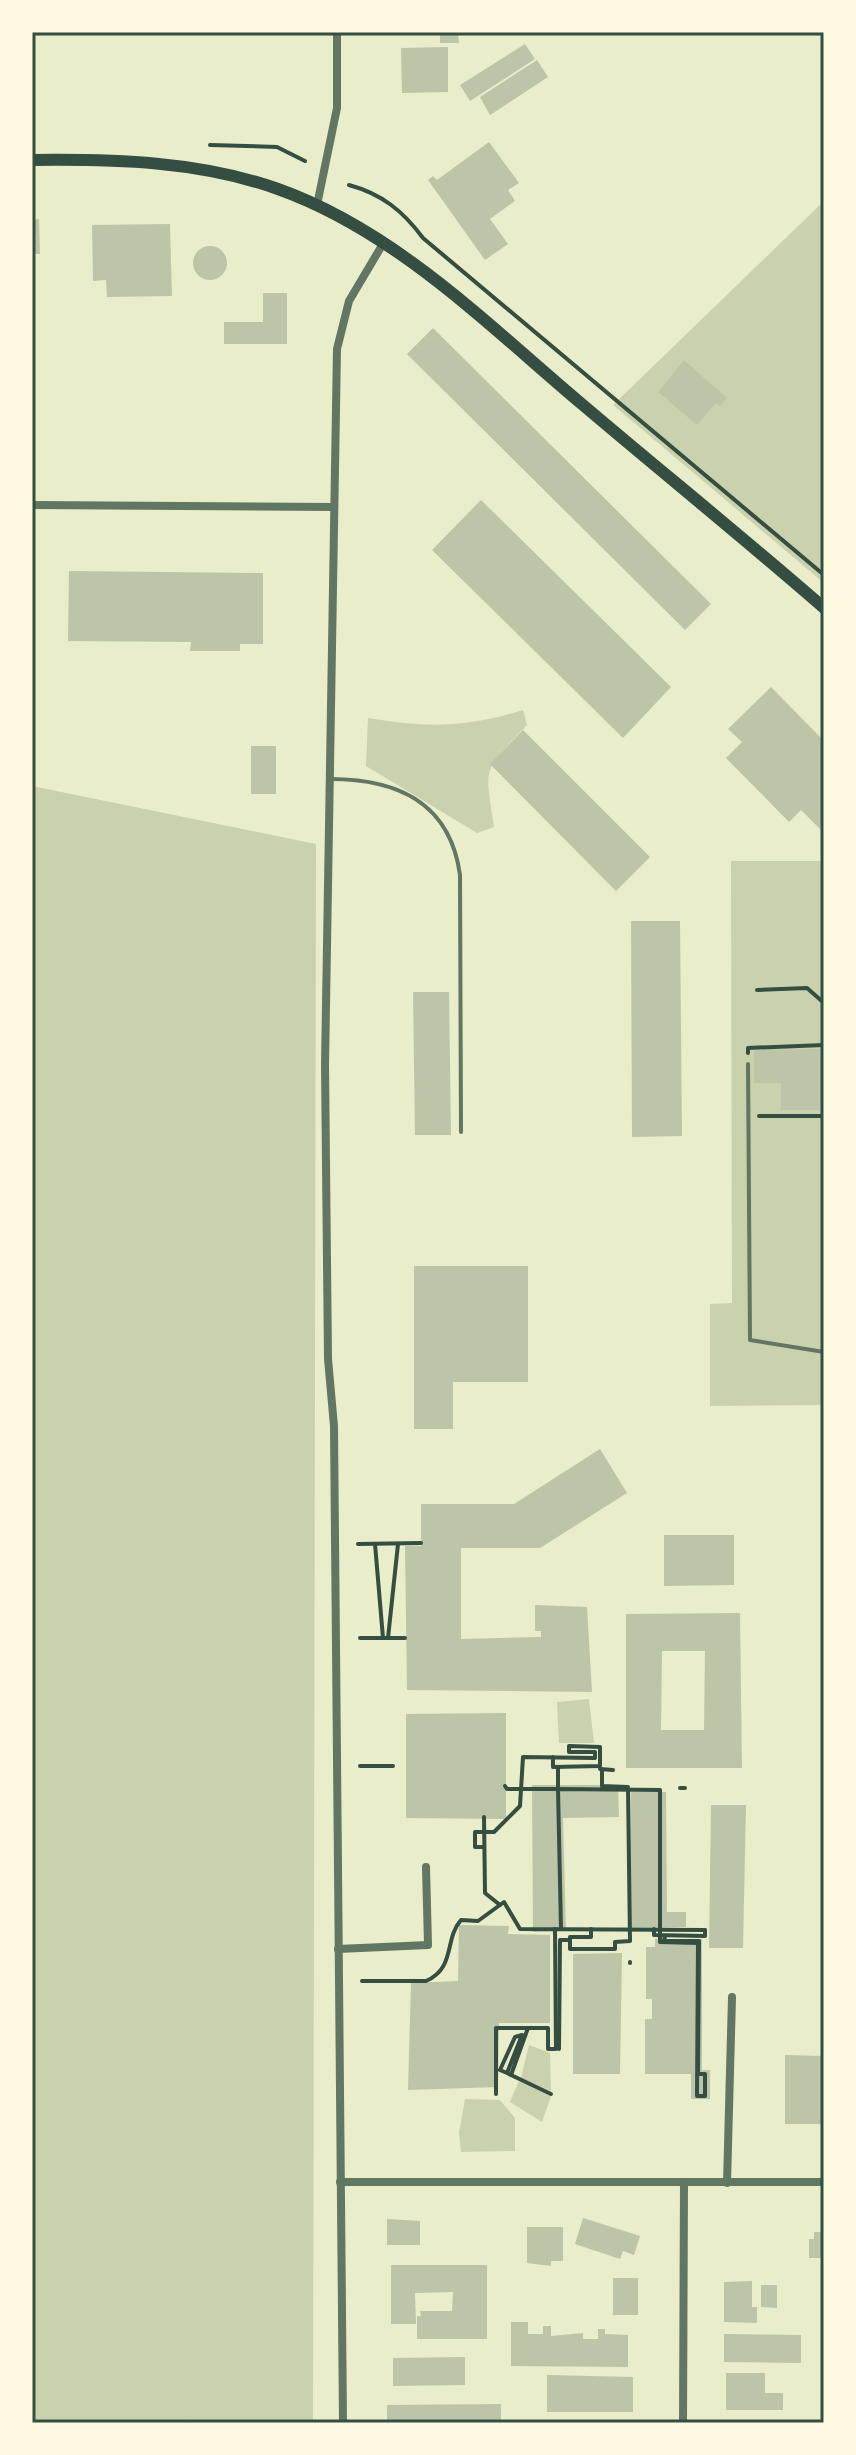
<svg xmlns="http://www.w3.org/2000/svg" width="856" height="2455" font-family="Overpass,sans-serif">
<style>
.green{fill:#cad2ad}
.building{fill:#bcc5a7;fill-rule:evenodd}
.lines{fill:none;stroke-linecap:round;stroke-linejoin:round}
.path{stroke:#344e41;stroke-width:4}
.service{stroke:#617663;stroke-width:4}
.minor{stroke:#617663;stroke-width:8}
.secondary{stroke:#344e41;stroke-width:12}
.neatline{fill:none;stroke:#344e41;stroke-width:3}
</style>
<rect width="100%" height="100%" fill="#e9edc9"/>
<g class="green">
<polygon points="824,201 824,583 613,405"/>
<path d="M523,710L527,725C483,772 484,763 494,827L477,833L366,766L368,718C429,728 463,728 523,710Z"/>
<polygon points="32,786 316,844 313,2423 196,2423 188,2419 187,2423 32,2423"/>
<polygon points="731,861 824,861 824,1405 710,1406 710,1304 732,1303"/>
<polygon points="589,1699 594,1743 559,1743 557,1702"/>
<polygon points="529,2045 550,2053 551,2091 521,2078"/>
<polygon points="519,2081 551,2096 542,2122 510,2102"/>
<polygon points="465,2099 500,2100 515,2118 515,2151 461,2152 459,2133"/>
</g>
<g class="building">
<polygon points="440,33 458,33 459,43 440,43"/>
<polygon points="525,44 535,59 470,101 460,85"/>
<polygon points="448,47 448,92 402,93 401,48"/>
<polygon points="537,60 548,77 490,115 480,97"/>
<polygon points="489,142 519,183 508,190 515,201 490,219 508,244 485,260 428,180 433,176 437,180"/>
<polygon points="39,219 40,254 32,254 32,220"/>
<polygon points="170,224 172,296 107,297 106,280 93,281 92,225"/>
<circle cx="210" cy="263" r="17"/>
<polygon points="263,293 287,293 287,344 224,344 224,322 263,322"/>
<polygon points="433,328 711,604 685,630 407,354"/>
<polygon points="684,360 727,398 720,406 716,403 697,425 658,392"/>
<polygon points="481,500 671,687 623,738 432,550"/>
<polygon points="69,571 263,573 263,644 240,644 240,651 190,651 191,642 68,641"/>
<polygon points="771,687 824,741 824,833 801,810 789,822 726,758 742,742 728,729"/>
<polygon points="523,730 650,857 616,891 490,764"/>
<rect x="251" y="746" width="25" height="48"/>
<polygon points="631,921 680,921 682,1136 632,1137"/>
<polygon points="413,992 449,992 451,1135 415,1135"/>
<polygon points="824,1049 824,1110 781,1110 781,1083 754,1083 754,1050"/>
<polygon points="414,1266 528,1266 528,1382 453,1382 453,1429 414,1429"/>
<polygon points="600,1449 627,1493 540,1548 461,1548 461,1639 541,1637 541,1631 535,1631 535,1605 587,1607 592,1692 407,1690 405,1546 421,1546 421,1504 514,1504"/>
<polygon points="664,1535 734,1535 734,1585 664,1586"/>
<path d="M740,1613L742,1768H626V1614ZM662,1651H705L704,1730H661Z"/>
<polygon points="506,1713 506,1819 406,1818 406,1714"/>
<polygon points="532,1785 618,1785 619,1817 563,1818 566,1931 533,1932"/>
<polygon points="631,1792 666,1792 667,1912 686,1912 686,1927 630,1928"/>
<polygon points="711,1805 746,1805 743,1948 709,1948"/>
<polygon points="459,1925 509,1926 508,1934 550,1935 550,2023 499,2023 498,2087 408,2090 411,1983 458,1981"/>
<polygon points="655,1939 702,1939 702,2070 710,2070 710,2099 691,2099 691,2074 645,2074 645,2019 652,2019 652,1999 646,1999 646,1947 655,1947"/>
<polygon points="622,1953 620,2074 573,2074 573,1954"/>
<polygon points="785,2055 824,2056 824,2124 785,2124"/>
<polygon points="583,2218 640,2236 634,2255 623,2251 620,2259 575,2244"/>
<polygon points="387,2219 420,2221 420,2245 387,2245"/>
<polygon points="527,2227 563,2227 563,2261 551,2261 551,2266 527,2263"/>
<polygon points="814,2232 824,2232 824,2258 809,2258 809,2239 814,2239"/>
<polygon points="391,2265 487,2265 487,2339 417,2339 417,2316 421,2316 420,2311 452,2311 453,2292 415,2293 416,2324 391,2324"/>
<rect x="613" y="2278" width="25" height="37"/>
<polygon points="752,2281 752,2307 757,2307 757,2323 724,2322 724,2282"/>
<polygon points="761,2285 777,2285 777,2308 761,2307"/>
<polygon points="511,2322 528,2322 528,2334 543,2334 543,2326 551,2326 551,2336 583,2333 583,2339 598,2339 598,2329 605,2329 605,2334 628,2335 628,2367 511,2366"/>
<polygon points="724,2334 801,2335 801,2363 724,2362"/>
<polygon points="465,2357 465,2385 393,2386 393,2358"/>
<polygon points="726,2373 765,2373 765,2393 783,2393 783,2410 726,2410"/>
<polygon points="547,2375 633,2377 633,2412 547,2412"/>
<polygon points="501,2404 501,2423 387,2423 387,2405"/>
</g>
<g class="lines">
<g class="path">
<polyline points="210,145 277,147 305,161"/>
<path d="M349,185C382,194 403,211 423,238L824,575"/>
<polyline points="757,990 807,988 824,1003"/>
<polyline points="748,1053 748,1048 824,1045"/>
<polyline points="759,1116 824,1116"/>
<polyline points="358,1544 421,1543"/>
<polyline points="375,1544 383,1638"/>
<polyline points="360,1638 405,1638"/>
<polyline points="388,1638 398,1544"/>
<polyline points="360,1766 393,1766"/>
<polyline points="600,1769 613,1770"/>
<polyline points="505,1786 507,1789 558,1789 558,1767"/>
<polyline points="680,1788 685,1788"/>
<polyline points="484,1817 485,1893 500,1905"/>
<polyline points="484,1847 475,1847 475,1832 494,1832 520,1806 523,1757 595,1758 595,1752 569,1752 569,1746 600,1747 600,1766 553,1767 553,1757"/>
<polyline points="555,1929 556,2049"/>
<polyline points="561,1929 558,1789 660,1790 660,1942 698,1943 697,2096 705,2096 705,2074 698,2074 699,1941 664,1941 665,1936"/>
<polyline points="654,1929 654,1935 705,1936 705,1930"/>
<polyline points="570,1940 570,1937 591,1937 591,1929"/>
<polyline points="630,1962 630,1963"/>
<path d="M362,1981H426C456,1968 444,1939 461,1920L478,1921L504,1902L520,1929L705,1930"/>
<polyline points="559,2049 560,1940 570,1940 570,1949 615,1949 615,1942 630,1941 628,1787 602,1786 602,1770"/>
<polyline points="507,2073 500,2070 515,2037 522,2035 507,2073 511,2075 528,2028 548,2028 548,2049 554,2049"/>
<polyline points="511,2075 551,2094"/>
<polyline points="496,2094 496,2028 528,2028"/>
</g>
<g class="service">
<path d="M330,779C397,779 450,802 460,875L461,1132"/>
<polyline points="748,1064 750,1340 824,1352"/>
</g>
<g class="minor">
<polyline points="317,205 337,108 337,32"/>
<polyline points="32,505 334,507"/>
<polyline points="338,1949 428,1945 426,1867"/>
<polyline points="340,2182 824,2182"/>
<polyline points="727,2183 732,1997"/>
<polyline points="343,2423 334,1426 328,1359 325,1065 337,349 349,301 384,242"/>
<polyline points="683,2423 684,2183"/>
</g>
<path class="secondary" d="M32,160C115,159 199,161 278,189C396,231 489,326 583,405C663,473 745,539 824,608"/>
</g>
<rect width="856" height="2455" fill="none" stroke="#fefae0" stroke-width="68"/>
<rect x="34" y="34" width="788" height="2387" class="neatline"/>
</svg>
